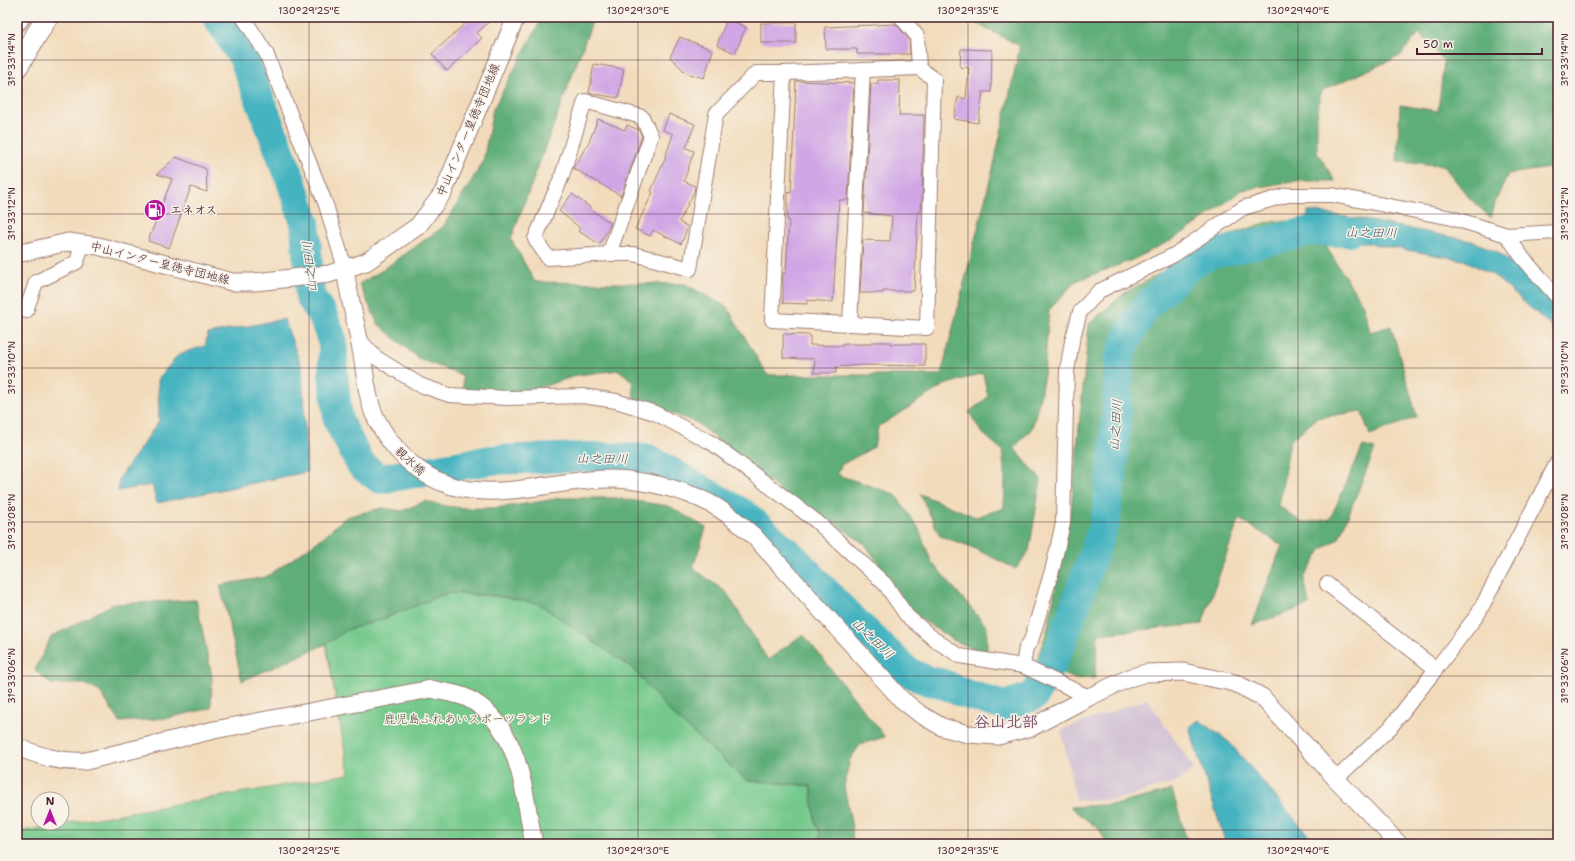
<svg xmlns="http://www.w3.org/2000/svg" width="1575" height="861" font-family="'Shantell Sans','Klee One',sans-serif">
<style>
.industrial{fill:#cebed2}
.green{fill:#74c98c;stroke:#5f745c}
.forest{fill:#5fad78;stroke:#546652}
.water{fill:#45b3c0;stroke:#486976}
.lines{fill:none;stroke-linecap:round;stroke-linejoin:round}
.river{stroke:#45b3c0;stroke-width:30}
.building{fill:#d0a6e5}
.minor-casing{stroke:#9e7d73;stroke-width:16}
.tertiary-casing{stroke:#9e7d73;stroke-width:19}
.primary-casing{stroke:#9e7d73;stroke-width:23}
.minor{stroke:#fff;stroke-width:14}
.tertiary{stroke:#fff;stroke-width:17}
.primary{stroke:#fff;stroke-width:21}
.ticks{fill:none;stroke:#4a1f2b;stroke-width:1;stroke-opacity:0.45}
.labels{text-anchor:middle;stroke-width:3;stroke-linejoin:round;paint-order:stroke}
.street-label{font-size:12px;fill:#4a1f2b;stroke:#f7f3e8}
.poi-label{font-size:12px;font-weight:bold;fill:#4a1f2b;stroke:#f7f3e8;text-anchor:start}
.park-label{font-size:12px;fill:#575248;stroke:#f7f3e8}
.water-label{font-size:13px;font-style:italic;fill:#48535f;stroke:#f7f3e8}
.district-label{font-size:16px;font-weight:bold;fill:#794e6c;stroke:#f7f3e8}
.neatline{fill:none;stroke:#4a1f2b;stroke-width:1.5}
.ticks-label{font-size:10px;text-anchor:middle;fill:#4a1f2b}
</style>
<rect width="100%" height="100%" fill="#f7f3e8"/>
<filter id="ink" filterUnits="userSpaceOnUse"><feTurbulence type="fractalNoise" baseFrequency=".025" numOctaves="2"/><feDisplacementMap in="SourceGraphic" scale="8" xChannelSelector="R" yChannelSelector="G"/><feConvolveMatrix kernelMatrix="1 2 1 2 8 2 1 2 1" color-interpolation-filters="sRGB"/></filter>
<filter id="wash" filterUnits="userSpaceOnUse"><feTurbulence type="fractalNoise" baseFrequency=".012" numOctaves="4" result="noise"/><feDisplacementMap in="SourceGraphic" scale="16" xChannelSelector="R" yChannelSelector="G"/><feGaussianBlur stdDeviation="0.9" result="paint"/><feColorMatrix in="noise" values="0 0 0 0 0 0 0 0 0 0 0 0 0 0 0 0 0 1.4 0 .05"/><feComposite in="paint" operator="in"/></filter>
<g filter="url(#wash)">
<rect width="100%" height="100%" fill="#f2dbbb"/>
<polygon class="industrial" points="1147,699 1194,768 1178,782 1115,800 1076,800 1061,730"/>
<polygon class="green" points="447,593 496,596 539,604 632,668 671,713 746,780 811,786 815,821 821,836 809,844 17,844 17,832 349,774 326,644 347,630 385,618"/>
<g class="forest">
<polygon points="594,17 511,239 535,282 685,284 727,307 767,375 941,375 994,164 1020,46 964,17 1558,17 1558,167 1508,174 1496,200 1491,218 1470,199 1443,165 1397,162 1400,105 1438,111 1444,61 1419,33 1400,56 1321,91 1317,117 1317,152 1335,181 1294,181 1242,190 1197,224 1170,241 1132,260 1076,281 1049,310 1044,375 1038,406 1032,428 1014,448 1041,479 1029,551 1016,569 969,546 940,536 920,494 976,517 1004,508 1005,481 1002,450 981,432 969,412 988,397 983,373 944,385 878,427 874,447 841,465 838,475 895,494 918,527 931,561 987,627 987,654 953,640 912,613 866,545 833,522 800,507 697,423 634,399 632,381 619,370 578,375 524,393 464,397 462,375 419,359 378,324 359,284 381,271 443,227 483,162 493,109 542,18"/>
<polygon points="1271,221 1330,222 1327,248 1363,305 1370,332 1391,326 1417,417 1370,435 1361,411 1317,418 1290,441 1279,506 1302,523 1330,519 1363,446 1375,449 1339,538 1321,550 1304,578 1309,605 1252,625 1282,545 1239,519 1202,624 1098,634 1095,678 1076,679 1035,665 1047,631 1071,510 1089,324 1126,292 1232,234"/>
<path d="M560,498H615L669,506L706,528L693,568L727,593L768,660L803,634L885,737L861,744L850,759L844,786L852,828L853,844H809L821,835L815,821L811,786L746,780L671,713L632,668L539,604L496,596L447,593L385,618L347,630L326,644L242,681L220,585L266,577L317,542L346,517L382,508L402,511L425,501C469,515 516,506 560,498Z"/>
<polygon points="196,600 212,677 211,708 168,718 120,722 100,692 85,684 51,684 35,670 51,637 113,604"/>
<polygon points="1172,790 1188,844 1107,844 1100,830 1070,807 1118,804"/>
</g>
<g class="water">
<polygon points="1308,211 1360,219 1472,241 1498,252 1533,281 1558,306 1558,332 1493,275 1464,260 1361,242 1308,236"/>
<polygon points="284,319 302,368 307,472 157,503 152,485 118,491 119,479 159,421 158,379 179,354 205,346 208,334"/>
<polygon points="1199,720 1229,742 1316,844 1226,844 1189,727"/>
</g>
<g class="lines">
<polyline class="river" points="217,17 244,59 289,175 305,223 310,296 323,316 333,343 333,373 338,420 361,465 380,479 491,460 588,457 648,459 744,514 794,558 839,606 908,672 928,681 941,683 963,693 1004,706 1034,696 1060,647 1105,522 1113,463 1120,356 1127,339 1145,308 1191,264 1209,255 1311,231 1349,232"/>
</g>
<g id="blocks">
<g class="building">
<polygon points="472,17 494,17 477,33 482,38 447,71 432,54"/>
<polygon points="727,19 746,27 735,53 717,45"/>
<rect x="761" y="23" width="35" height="20"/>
<polygon points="896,24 909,39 910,54 857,54 857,49 826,49 825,27"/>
<polygon points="680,37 713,50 704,78 686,73 670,57"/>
<polygon points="961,49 992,50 991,92 983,92 978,123 954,119 958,97 966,99 969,68 960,67"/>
<polygon points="594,64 624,69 618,98 589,93"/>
<polygon points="878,80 900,80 899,115 924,115 922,197 921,212 918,212 914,291 883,291 883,293 860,293 863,240 890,241 892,216 864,213 871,84 878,84"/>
<polygon points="796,81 854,83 848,200 839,200 833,302 807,300 807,304 783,303 783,273 786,273 789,220 787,220 788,192 791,193"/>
<polygon points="669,114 695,124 686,148 694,151 684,181 695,186 694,192 679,222 688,227 681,244 653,230 650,236 635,229 653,192 651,191 664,161 673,134 663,130"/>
<polygon points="598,119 625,130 627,125 639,130 642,136 621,196 573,168 589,142"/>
<polygon points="176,157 206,169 207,192 191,187 169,248 148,241 172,179 157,174"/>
<polygon points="572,194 591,208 591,210 611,223 600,244 578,231 580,228 559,211"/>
<polygon points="783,334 810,335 810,345 843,346 843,344 871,344 871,342 890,342 890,344 925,344 925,366 866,365 836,367 836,373 814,373 815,359 783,358"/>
</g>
</g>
</g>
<g filter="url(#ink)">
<use href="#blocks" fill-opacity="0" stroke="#9e7d73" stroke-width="1"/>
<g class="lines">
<g class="minor-casing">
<g id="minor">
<polyline points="243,17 266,53 326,205 345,269"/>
<polyline points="784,73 919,68"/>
<polyline points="1507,235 1522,257 1558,298"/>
<polyline points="609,254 651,136 642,117 585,101 562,176 535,239 548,258 609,254 634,254 690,269 716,114 756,73 784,73 772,320 927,328 934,79 919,68 917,36 901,17"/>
<polyline points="26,311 36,282 77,262 82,244"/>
<polyline points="850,324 863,70"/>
<polyline points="359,339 375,357 420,385 449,395 508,398 583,396 616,401 655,413 712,443 816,521 885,584 907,616 935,640 960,656 1023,666"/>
<polyline points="1327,584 1436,669 1390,728 1336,779"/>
<polyline points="1436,669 1478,614 1558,461"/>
<polyline points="1089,697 1023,666 1026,647 1031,641 1053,567 1063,523 1067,371 1072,341 1080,312 1099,291 1174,255 1243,208 1287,195 1332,195 1452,218 1507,235 1558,232"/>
</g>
</g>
<g class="tertiary-casing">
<g id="tertiary">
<polyline points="17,254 68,242 98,246 232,282 255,282 329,274 366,262 418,226 443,193 516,17"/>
<path d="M345,269C349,298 357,326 362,355C365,373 367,398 374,414C383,434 397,452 414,466C479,518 555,472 628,480C661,484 700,494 727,514C736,520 744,528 753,535L901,699L920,714L942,727L968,734L998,736L1032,727L1089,697L1129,678L1146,673L1183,672L1235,683L1262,697L1336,779L1399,844"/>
<path d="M17,747C40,756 61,763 86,761L214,730L431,689C443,692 457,693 467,698C521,725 523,791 534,844"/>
</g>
</g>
<g class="primary-casing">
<g id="primary">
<polyline points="17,20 19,17"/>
<polyline points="17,67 47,17"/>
</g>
</g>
<use href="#minor" class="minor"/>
<use href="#tertiary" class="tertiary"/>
<use href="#primary" class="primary"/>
</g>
</g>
<path class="ticks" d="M309,17V844M638,17V844M968,17V844M1298,17V844M17,60H1558M17,214H1558M17,368H1558M17,522H1558M17,676H1558M17,830H1558"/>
<defs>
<g id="fuel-disc" transform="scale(1.15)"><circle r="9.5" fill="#b5179e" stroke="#f7f3e8"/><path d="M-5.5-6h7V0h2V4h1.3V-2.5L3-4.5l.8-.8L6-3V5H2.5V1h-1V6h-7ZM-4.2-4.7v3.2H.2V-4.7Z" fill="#fff"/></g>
</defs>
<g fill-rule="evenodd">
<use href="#fuel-disc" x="155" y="210"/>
</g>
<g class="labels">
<g class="street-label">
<text transform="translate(468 130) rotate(-67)" y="4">中山インター皇徳寺団地線</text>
<text transform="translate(160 263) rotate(14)" y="4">中山インター皇徳寺団地線</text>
<text transform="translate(410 461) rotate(43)" y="4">親水橋</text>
</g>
<g class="poi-label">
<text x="170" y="214">エネオス</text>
</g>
<g class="park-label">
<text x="468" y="723">鹿児島ふれあいスポーツランド</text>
</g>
<g class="water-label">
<text transform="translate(1371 232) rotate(1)" y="5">山之田川</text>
<text transform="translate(309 267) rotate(-96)" y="5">山之田川</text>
<text transform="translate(1115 425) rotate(-86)" y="5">山之田川</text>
<text transform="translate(602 458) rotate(1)" y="5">山之田川</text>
<text transform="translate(873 638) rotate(44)" y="5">山之田川</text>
</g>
<g class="district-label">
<text x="1006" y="727">谷山北部</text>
</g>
</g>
<rect width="1575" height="861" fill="none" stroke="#f7f3e8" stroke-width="44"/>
<g transform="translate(50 811)"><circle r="19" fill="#f7f3e8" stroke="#b29e9c"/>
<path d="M0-3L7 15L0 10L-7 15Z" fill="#b5179e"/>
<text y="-6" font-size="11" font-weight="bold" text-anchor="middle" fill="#4a1f2b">N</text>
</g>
<path d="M1417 48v6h125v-6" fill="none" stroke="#4a1f2b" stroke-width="2"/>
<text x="1423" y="48" font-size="12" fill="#4a1f2b" stroke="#f7f3e8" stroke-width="3" paint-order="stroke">50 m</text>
<rect x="22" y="22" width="1531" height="817" class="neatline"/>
<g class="ticks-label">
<text x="309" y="14">130°29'25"E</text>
<text x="638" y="14">130°29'30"E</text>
<text x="968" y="14">130°29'35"E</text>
<text x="1298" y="14">130°29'40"E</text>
<text transform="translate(11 60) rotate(-90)" y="4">31°33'14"N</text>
<text transform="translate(1564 60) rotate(-90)" y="4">31°33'14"N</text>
<text transform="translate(11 214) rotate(-90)" y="4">31°33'12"N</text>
<text transform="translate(1564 214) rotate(-90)" y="4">31°33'12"N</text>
<text transform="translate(11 368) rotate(-90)" y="4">31°33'10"N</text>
<text transform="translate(1564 368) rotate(-90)" y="4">31°33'10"N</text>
<text transform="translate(11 522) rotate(-90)" y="4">31°33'08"N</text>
<text transform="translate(1564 522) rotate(-90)" y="4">31°33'08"N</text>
<text transform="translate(11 676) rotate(-90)" y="4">31°33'06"N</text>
<text transform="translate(1564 676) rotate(-90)" y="4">31°33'06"N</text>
<text x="309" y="854">130°29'25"E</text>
<text x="638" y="854">130°29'30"E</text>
<text x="968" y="854">130°29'35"E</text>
<text x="1298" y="854">130°29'40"E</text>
</g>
</svg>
